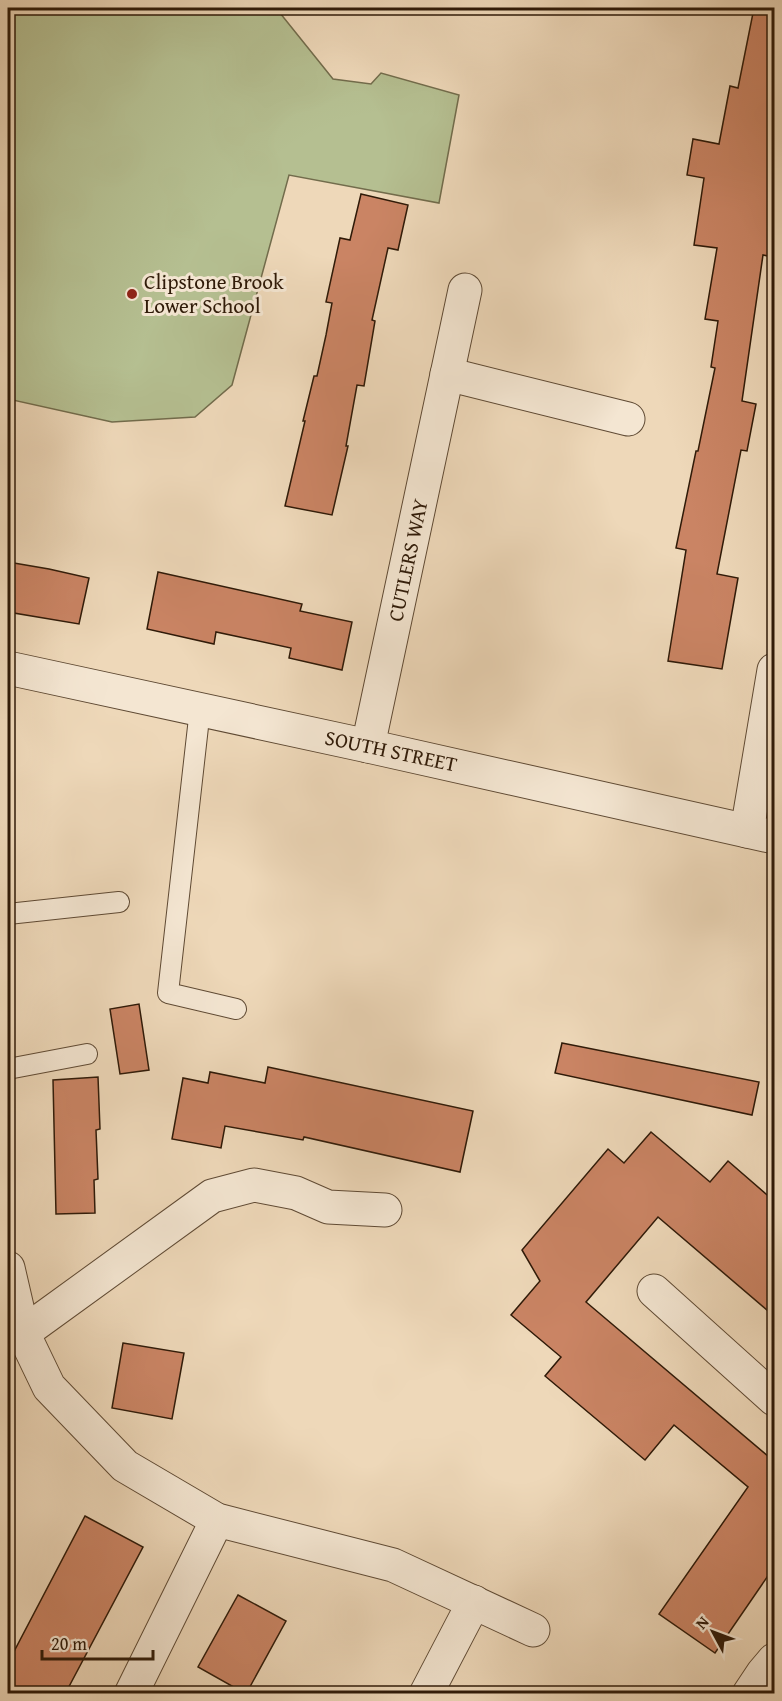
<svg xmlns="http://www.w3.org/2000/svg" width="782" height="1701" font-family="'Gentium Book Plus',serif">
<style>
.green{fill:#b5bf91;stroke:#726c4c;stroke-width:1.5}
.building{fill:#ca8464;stroke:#2f1a08;stroke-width:1.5}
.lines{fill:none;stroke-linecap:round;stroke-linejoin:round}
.service-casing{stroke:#5f4a34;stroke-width:22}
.minor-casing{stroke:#5f4a34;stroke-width:35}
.tertiary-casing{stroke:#5f4a34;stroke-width:35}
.service{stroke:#f4e6d2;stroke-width:20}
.minor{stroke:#f4e6d2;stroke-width:33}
.tertiary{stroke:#f4e6d2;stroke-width:33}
.poi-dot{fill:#8f2418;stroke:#f4e6d2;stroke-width:2}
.labels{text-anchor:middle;stroke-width:6;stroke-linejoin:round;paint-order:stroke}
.poi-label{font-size:21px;fill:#2f1a08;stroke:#f4e6d2;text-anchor:start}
.street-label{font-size:21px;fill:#2f1a08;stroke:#f4e6d2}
</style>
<rect width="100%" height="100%" fill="#eed8b9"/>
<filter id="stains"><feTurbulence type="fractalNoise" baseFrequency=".00333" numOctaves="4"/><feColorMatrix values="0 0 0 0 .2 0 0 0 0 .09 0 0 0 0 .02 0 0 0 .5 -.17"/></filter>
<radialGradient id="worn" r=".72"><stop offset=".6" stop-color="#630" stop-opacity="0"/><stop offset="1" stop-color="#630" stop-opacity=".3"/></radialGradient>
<polygon class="green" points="8,8 276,8 333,79 371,84 381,73 459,95 439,203 289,175 232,385 195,417 112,422 8,399"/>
<g class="building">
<polygon points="754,8 774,8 774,214 768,256 763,255 742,401 756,404 747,451 741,450 717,574 738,578 722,669 668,661 686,550 676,548 696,451 698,451 715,368 711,367 718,321 705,319 717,248 694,245 704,178 687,175 693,139 719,144 730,86 738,88"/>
<polygon points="361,194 408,205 398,250 388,248 372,320 375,321 364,386 357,385 346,446 348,446 332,515 285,506 305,421 303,421 314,376 317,376 326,335 332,303 326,302 340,238 350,240"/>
<polygon points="8,562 49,569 89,578 79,624 8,612"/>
<polygon points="158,572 302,604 300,611 352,622 342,670 289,658 291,648 216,632 214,644 147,629"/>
<polygon points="139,1004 149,1070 120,1074 110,1009"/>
<polygon points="562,1043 759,1082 752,1115 555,1073"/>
<polygon points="268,1067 473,1111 460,1172 304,1137 303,1140 225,1126 221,1148 172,1139 183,1078 208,1083 210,1072 265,1083"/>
<polygon points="98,1077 100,1129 96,1130 98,1179 94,1180 95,1213 56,1214 53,1080"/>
<polygon points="651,1132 710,1182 728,1161 774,1201 774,1316 658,1217 586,1302 769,1457 774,1449 774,1567 715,1653 659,1614 748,1487 674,1425 645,1460 545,1376 561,1357 511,1315 540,1281 522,1250 608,1149 624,1163"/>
<polygon points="123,1343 184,1353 172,1419 112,1408"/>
<polygon points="85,1516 143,1547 65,1694 8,1694 8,1663"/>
<polygon points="238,1595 286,1621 246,1694 198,1667"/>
</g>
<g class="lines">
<g class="service-casing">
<g id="service">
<polyline points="200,709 168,993 236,1009"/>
<polyline points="8,914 119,902"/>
<polyline points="8,1069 87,1054"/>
</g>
</g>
<g class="minor-casing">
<g id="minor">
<polyline points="447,374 628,419"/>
<polyline points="368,746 465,290"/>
<polyline points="8,1268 23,1333 49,1387 125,1466 217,1520 393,1565 533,1630"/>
<polyline points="654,1291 774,1399"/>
<polyline points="23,1333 212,1196 254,1185 296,1193 328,1207 385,1210"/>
<polyline points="131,1694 217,1520"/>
<polyline points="426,1694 474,1602"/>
</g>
</g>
<g class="tertiary-casing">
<g id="tertiary">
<polyline points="8,668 368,746 774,837"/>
<polyline points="747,831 774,670"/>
<polyline points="749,1694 763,1673 774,1660"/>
</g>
</g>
<use href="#service" class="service"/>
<use href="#minor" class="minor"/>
<use href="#tertiary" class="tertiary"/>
</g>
<circle class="poi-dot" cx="132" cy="294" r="6"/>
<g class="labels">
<g class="poi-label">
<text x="144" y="289">Clipstone Brook<tspan x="144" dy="24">Lower School</tspan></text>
</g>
<g class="street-label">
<text transform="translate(408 560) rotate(-78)" y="7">CUTLERS WAY</text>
<text transform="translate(391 751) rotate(12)" y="7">SOUTH STREET</text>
</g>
</g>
<rect width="782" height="1701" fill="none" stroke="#eed8b9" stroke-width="30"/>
<rect x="9" y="9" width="764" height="1683" fill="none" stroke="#2f1a08" stroke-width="3"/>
<rect x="15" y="15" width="752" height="1671" fill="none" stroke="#2f1a08" stroke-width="1.5"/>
<g transform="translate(713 1632) rotate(311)" stroke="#f4e6d2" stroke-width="4.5" paint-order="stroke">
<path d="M0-4.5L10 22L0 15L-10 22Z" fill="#2f1a08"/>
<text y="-9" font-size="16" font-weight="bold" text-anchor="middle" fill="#2f1a08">N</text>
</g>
<path d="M42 1650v9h111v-9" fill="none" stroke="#2f1a08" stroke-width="3"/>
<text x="51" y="1650" font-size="18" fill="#2f1a08" stroke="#f4e6d2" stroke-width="4.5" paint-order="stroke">20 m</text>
<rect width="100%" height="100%" filter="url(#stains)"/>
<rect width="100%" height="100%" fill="url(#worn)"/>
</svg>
